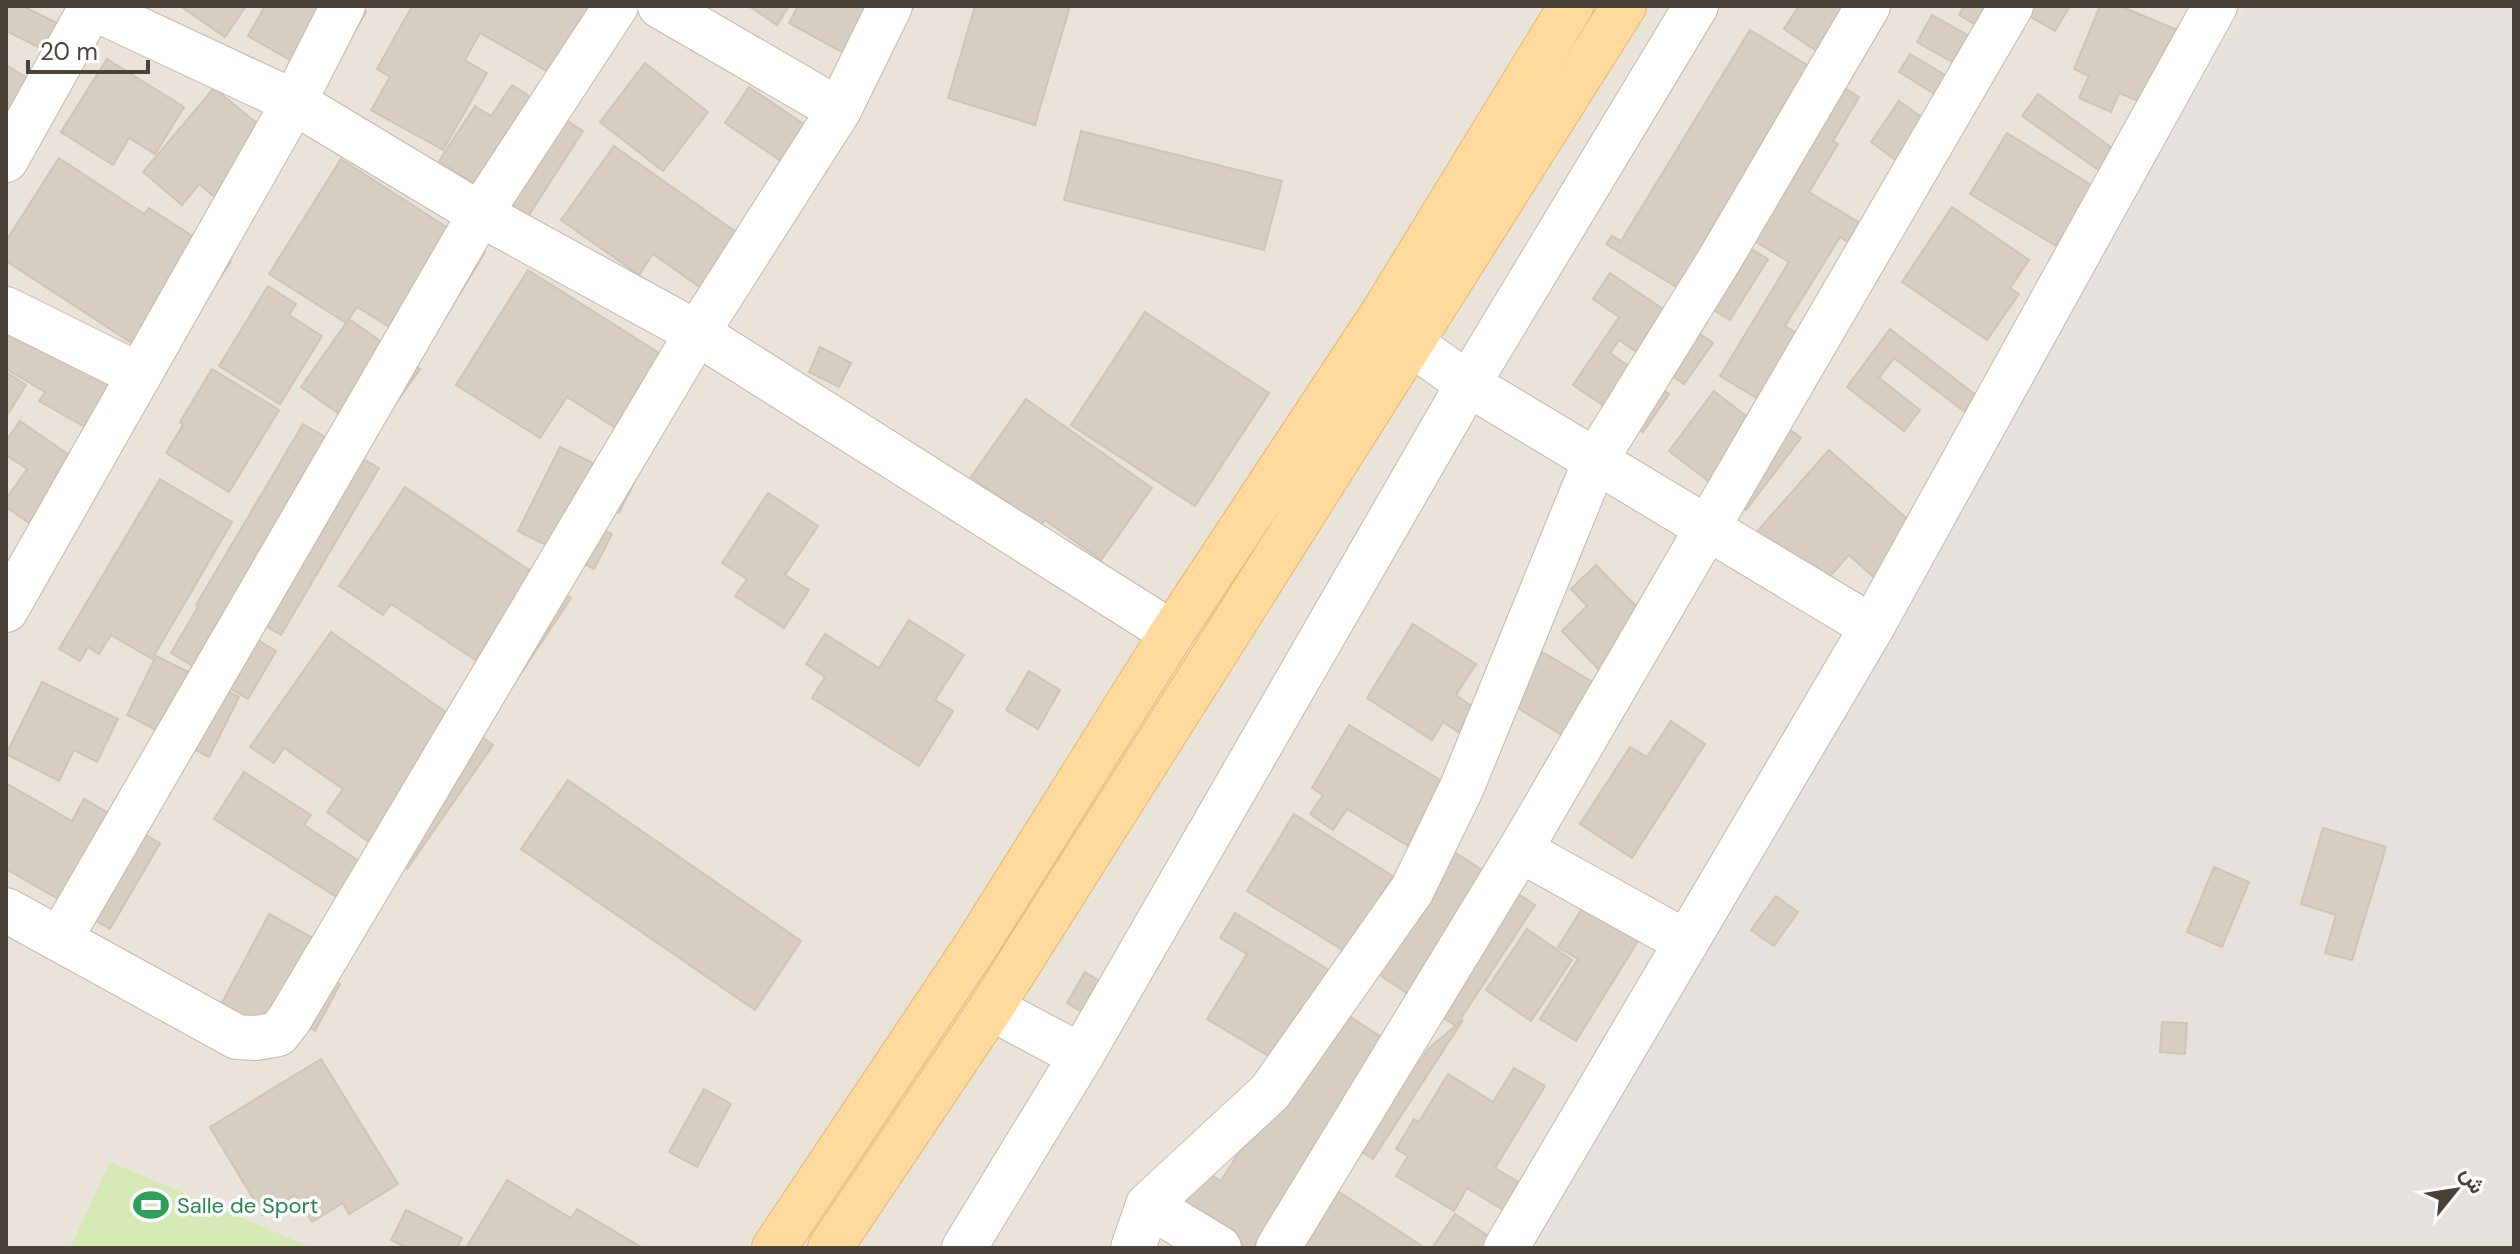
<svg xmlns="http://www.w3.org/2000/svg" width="2520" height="1254" font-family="'DM Sans',Vazirmatn,sans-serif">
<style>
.residential{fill:#eae3da}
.industrial{fill:#e6e1dd}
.green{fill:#d5e9b5}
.building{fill:#d7cdc1;stroke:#d2c4b4;stroke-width:2}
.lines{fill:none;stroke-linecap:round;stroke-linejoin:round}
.minor-casing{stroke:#c1b9ae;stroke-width:46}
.major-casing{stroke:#e4b76b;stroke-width:46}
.minor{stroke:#fff;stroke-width:44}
.major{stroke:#fedb9c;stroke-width:44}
.labels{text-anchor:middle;stroke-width:7;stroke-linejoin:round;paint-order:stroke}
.leisure-label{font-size:22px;fill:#27864d;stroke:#fff;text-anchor:start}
</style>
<rect width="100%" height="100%" fill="#f6f2ec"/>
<rect class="residential" x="6" y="6" width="2508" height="1242"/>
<polygon class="industrial" points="2248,6 2514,6 2514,1248 1535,1248 1872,627"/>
<polygon class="green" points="110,1162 313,1248 70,1248"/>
<g class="building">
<polygon points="6,6 23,6 63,26 50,53 6,31"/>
<polygon points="180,6 246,6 225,37"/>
<polygon points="265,6 355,6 366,12 326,81 248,36"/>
<polygon points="412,6 618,6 575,87 480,33 465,60 487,73 443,150 371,110 390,77 377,69"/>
<polygon points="749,6 789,6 777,25"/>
<polygon points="798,6 914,6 878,72 789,23"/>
<polygon points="975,6 1070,6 1035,125 948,98"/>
<polygon points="1799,6 1891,6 1870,37 1831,61 1784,29"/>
<polygon points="1964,6 2070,6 2055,31 2021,11 2003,41 1959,15"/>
<polygon points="2100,6 2120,6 2192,36 2161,110 2119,93 2111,112 2079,98 2089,76 2074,69"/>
<polygon points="1932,15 2001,54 1986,81 1917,42"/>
<polygon points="1750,30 1859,97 1833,141 1838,144 1809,192 1891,242 1879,262 1840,237 1785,326 1831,354 1791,419 1720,376 1789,262 1728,225 1723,232 1768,259 1730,320 1606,244 1612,236 1621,241"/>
<polygon points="1910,54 1965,87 1954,106 1899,72"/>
<polygon points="107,59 184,107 155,154 129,138 113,165 61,132"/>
<polygon points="645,63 708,112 663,171 600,122"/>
<polygon points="6,65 48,91 6,134"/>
<polygon points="512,85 583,131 527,218 439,161 475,106 491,116"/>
<polygon points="749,87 811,129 787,165 725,123"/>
<polygon points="214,88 270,134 238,216 199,184 182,205 143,172"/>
<polygon points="2038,94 2119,153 2104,174 2022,116"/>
<polygon points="1899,101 1937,128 1908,169 1871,142"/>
<polygon points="1081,131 1282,181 1264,250 1064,200"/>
<polygon points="2007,133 2093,186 2056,246 1970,194"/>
<polygon points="614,146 763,251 725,305 653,254 639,275 561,220"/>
<polygon points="59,158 144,214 149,208 231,261 164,364 6,261 6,241"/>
<polygon points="341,159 485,252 426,350 357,307 346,323 269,274"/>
<polygon points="1952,207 2029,260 2010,288 2019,294 1987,340 1902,282"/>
<polygon points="528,270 694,375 649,449 567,397 540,438 456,385"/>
<polygon points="1610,273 1713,343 1684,384 1619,340 1610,353 1669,394 1643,432 1573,385 1619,317 1593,299"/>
<polygon points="268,286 296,304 289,315 322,336 280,404 219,366"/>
<polygon points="6,311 129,383 99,435 39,401 45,392 6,369"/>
<polygon points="1145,312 1269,393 1195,506 1071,425"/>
<polygon points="349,319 420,369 372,437 301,387"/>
<polygon points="1890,329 1977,396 1965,412 1894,358 1879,378 1920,410 1904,431 1847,387"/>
<polygon points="820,347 851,363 839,387 809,372"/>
<polygon points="212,369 279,410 229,492 166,453 183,425 180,422"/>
<polygon points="6,372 26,385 6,417"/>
<polygon points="1714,391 1760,427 1770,414 1801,438 1746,510 1669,451"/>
<polygon points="1026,399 1152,488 1101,560 1045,520 1040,526 971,477"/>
<polygon points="20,421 98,475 54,540 6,507 6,499 27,469 6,455 6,441"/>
<polygon points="303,424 379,468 281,635 234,607 226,621 276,651 248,699 171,653 198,607 196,605"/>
<polygon points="560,447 634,483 619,513 601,504 591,524 612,534 594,569 518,531"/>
<polygon points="1829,450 1921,531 1877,580 1849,555 1821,586 1738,553"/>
<polygon points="160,479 232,522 152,659 111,635 99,654 88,647 80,661 59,649"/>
<polygon points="405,487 571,598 513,685 391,604 383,615 339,586"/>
<polygon points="768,493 818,526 785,575 809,590 784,628 735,596 747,579 722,563"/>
<polygon points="1596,565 1654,625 1603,674 1562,631 1587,606 1571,589"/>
<polygon points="909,620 964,655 935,700 953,711 919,766 812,698 825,677 806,664 825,634 879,668"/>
<polygon points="1413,624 1476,664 1456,695 1473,707 1458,732 1443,722 1432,740 1367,698"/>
<polygon points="331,632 493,745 407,869 327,812 343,789 284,748 274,763 250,747"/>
<polygon points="1539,650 1598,685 1567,738 1508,702"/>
<polygon points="156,656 239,697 209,757 127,715"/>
<polygon points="1029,671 1060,690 1038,729 1006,710"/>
<polygon points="42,682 118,719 97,762 74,750 59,781 6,754"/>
<polygon points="1671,721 1705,744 1632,858 1580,824 1630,747 1647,757"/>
<polygon points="1349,725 1452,787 1415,850 1347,809 1333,830 1310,814 1323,795 1312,788"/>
<polygon points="244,772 311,815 304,825 376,872 354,908 214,819"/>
<polygon points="568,780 801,941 755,1010 521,849"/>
<polygon points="6,783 72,821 84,799 160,843 110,929 6,869"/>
<polygon points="1294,814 1393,876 1346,952 1247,891"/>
<polygon points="2323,828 2386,847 2352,960 2325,953 2336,915 2301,904"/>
<polygon points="1453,851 1535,905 1456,1026 1365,965"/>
<polygon points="2214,867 2249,882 2222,947 2187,932"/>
<polygon points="1776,896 1798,912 1774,946 1751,930"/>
<polygon points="1588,899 1643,933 1576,1041 1540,1019 1578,959 1558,947"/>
<polygon points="1235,913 1334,973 1280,1063 1207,1019 1247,954 1220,938"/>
<polygon points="269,914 331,948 317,973 340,984 315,1031 294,1020 216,1014"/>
<polygon points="1527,929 1572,960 1531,1021 1486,990"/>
<polygon points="1085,972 1110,987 1092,1018 1067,1003"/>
<polygon points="1338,1009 1420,1062 1429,1048 1463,1020 1373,1159 1360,1151 1307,1171 1425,1248 1247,1248 1183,1207 1206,1172 1221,1181 1241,1149 1256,1136"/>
<polygon points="2162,1022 2187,1023 2185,1054 2160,1052"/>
<polygon points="321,1059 398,1184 349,1214 343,1203 312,1222 295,1195 263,1215 210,1127"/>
<polygon points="1514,1068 1545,1086 1495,1168 1520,1183 1503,1210 1467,1188 1454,1211 1396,1176 1408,1156 1396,1149 1414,1119 1419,1122 1448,1074 1493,1102"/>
<polygon points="704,1089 731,1104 697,1167 669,1152"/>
<polygon points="507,1180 571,1218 577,1209 643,1248 466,1248"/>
<polygon points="406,1210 462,1238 457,1248 408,1248 391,1240"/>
<polygon points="1455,1214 1490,1237 1477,1248 1432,1248"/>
</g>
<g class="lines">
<g class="minor-casing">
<g id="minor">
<polyline points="89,6 294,102 480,214 697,333 1172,633"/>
<polyline points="660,6 839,110"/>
<polyline points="6,160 92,6"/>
<polyline points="6,309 139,375"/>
<polyline points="1412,344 1468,384 1872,627"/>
<polyline points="6,610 294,102 343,6"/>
<polyline points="1520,850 1686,942"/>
<polyline points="6,910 237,1037 256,1038 278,1034 289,1020 697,333 839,110 890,6"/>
<polyline points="60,939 480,214 616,6"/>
<polyline points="991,1008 1081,1056"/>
<polyline points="1148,1205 1219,1248"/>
<polyline points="964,1248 1081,1056 1468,384 1696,6"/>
<polyline points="1133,1248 1148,1205 1270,1092 1412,890 1462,787 1595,461 1718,262 1868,6"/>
<polyline points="1278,1248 1520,850 2011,6"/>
<polyline points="1506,1248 1872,627 2215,6"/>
</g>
</g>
<g class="major-casing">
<g id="major">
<polyline points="774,1248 977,944 1172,633 1383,313 1571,6"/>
<polyline points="830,1248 991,1008 1624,6"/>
</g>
</g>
<use href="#minor" class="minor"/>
<use href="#major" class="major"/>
</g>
<defs>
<g id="stadium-bare" transform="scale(2.76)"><path d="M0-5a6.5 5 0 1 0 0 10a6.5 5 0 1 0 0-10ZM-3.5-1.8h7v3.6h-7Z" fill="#2e9e5b" stroke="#fff" stroke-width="2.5" paint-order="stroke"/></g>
</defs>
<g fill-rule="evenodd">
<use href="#stadium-bare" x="151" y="1205"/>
</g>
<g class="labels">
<g class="leisure-label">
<text x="177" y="1213">Salle de Sport</text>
</g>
</g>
<rect width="2520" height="1254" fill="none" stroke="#4a4239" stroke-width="16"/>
<g transform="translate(2456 1190) rotate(60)" stroke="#ffffff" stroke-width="6" paint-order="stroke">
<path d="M0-6L14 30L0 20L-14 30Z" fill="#4a4239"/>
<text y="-12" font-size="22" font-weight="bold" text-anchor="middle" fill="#4a4239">ش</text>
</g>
<path d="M28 60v12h120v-12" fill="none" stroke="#4a4239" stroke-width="4"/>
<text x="40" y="60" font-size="24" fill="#4a4239" stroke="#ffffff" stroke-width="6" paint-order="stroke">20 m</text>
</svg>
